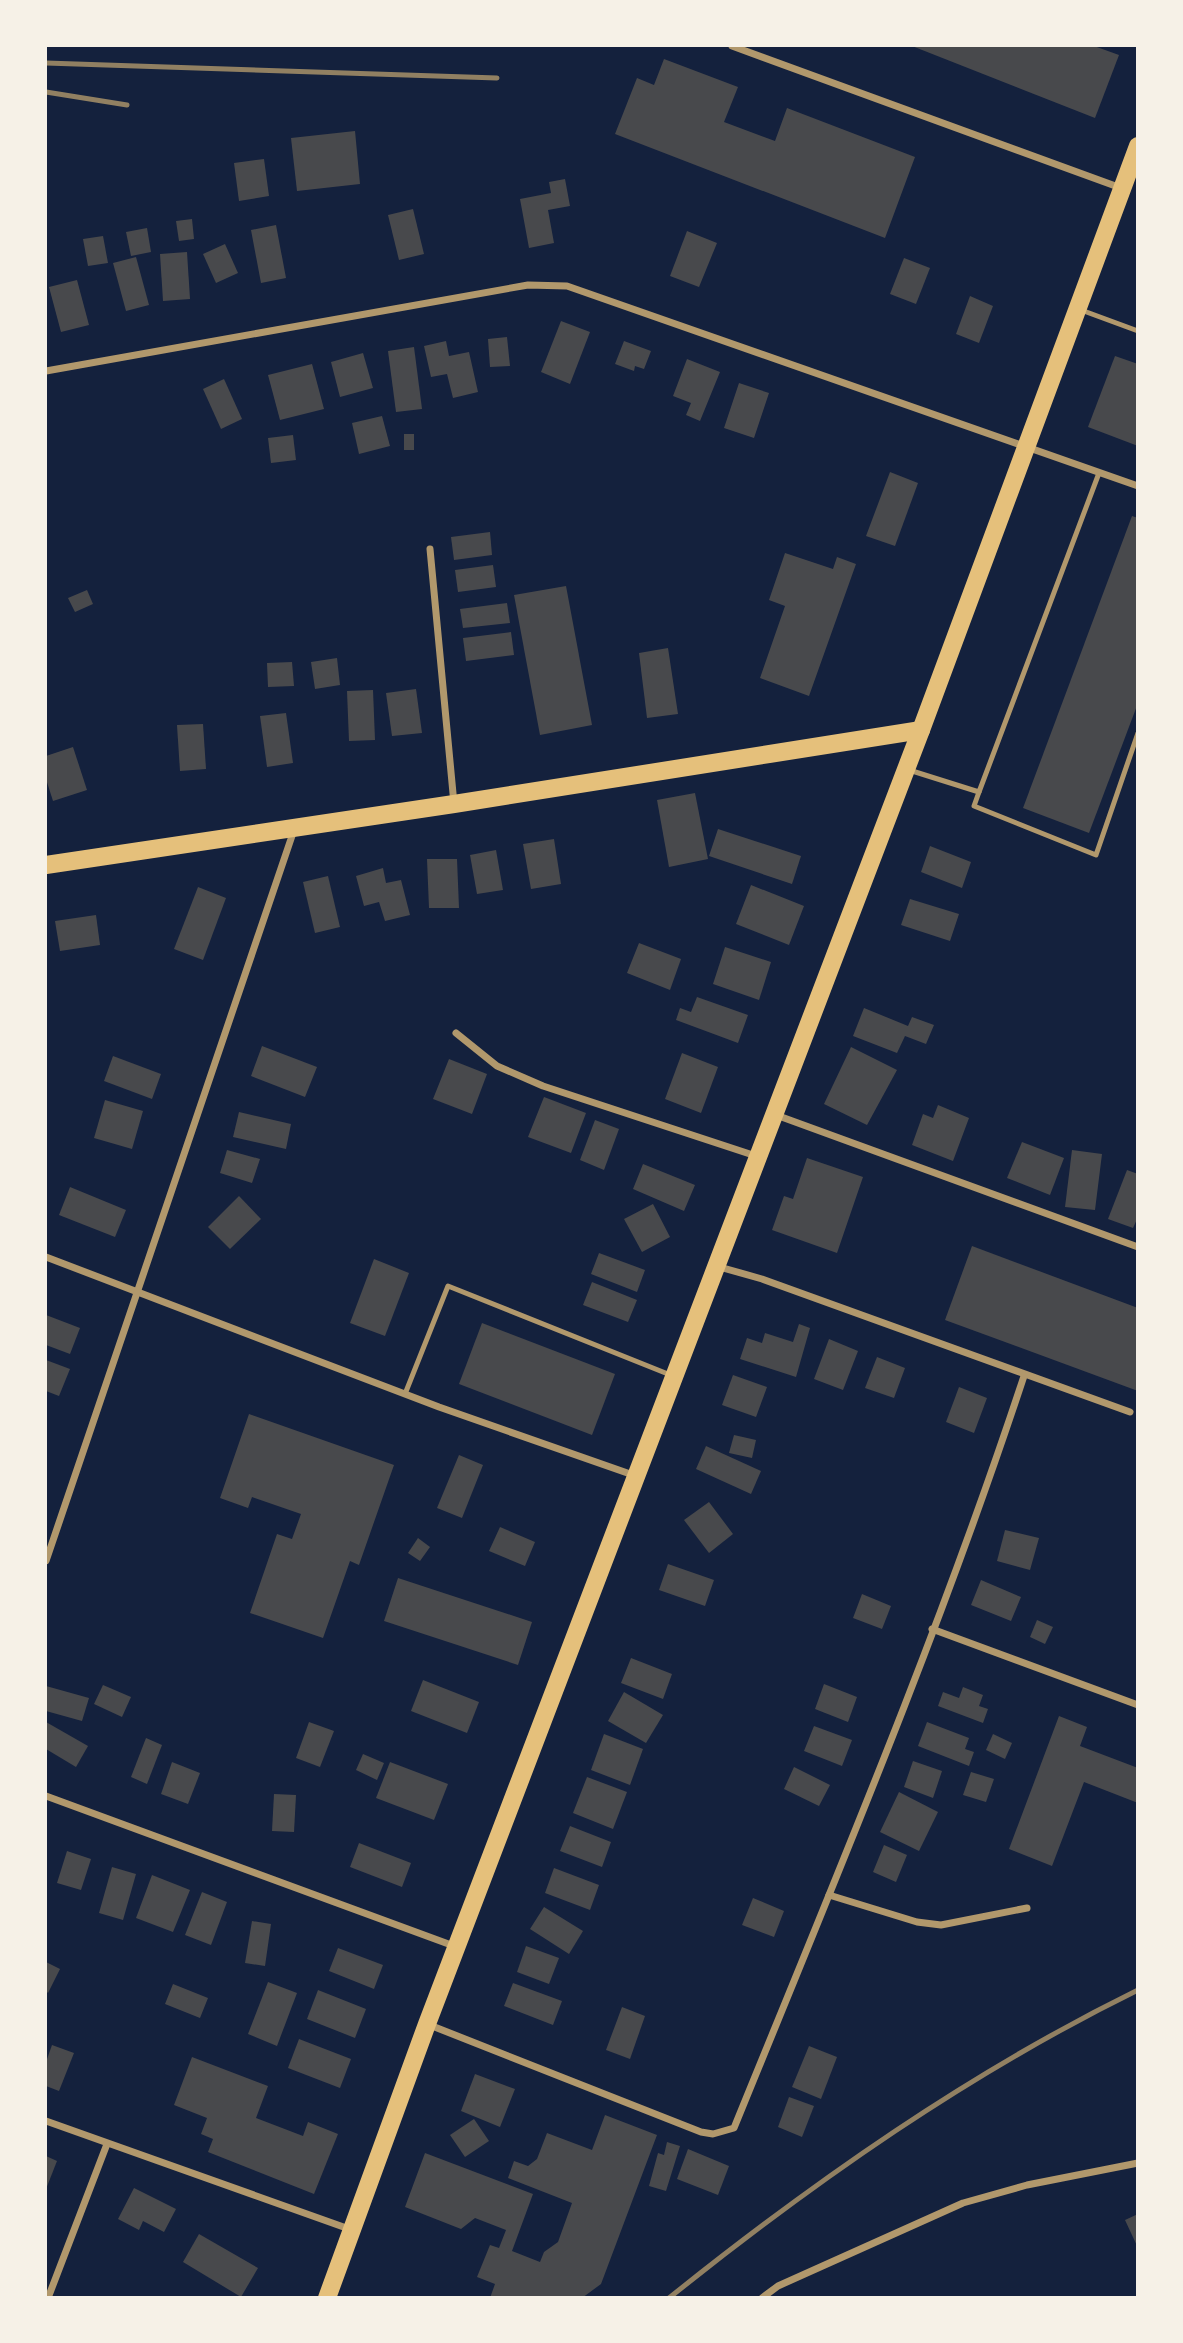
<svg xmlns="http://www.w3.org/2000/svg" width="1183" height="2343" font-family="'Alegreya Sans',sans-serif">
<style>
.building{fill:#48494c}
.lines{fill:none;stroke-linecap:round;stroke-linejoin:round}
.service{stroke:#b1986c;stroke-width:5}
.minor{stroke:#b1986c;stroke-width:7}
.primary{stroke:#e5c07b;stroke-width:18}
.rail{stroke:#918062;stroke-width:5}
</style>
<rect width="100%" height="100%" fill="#14213d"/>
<g class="building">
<polygon points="912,46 1094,46 1119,55 1095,118"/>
<polygon points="664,59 738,87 724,122 775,141 787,108 915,157 885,238 615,134 637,78 654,85"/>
<polygon points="355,131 360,184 297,191 291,138"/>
<polygon points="264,159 269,196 239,201 234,163"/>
<polygon points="565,179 570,206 548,210 554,243 529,248 520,199 551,193 549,182"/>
<polygon points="413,209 424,254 399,260 388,215"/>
<polygon points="192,219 194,239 179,241 176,221"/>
<polygon points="276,225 286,278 261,283 251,230"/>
<polygon points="147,228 151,252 131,256 126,232"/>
<polygon points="687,231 717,243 699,287 670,276"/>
<polygon points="103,236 108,263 88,266 83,239"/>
<polygon points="225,244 238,273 216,283 203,254"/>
<polygon points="187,252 190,299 163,301 160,254"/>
<polygon points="136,257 149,305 126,311 113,263"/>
<polygon points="904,258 930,268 916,304 890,294"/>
<polygon points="77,280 89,325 61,332 49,287"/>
<polygon points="970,296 993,306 979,343 956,334"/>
<polygon points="561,321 590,332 570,384 541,372"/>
<polygon points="507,337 510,366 490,367 488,339"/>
<polygon points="446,341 449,356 469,352 478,392 453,398 447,374 431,377 424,346"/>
<polygon points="624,341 651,351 644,369 635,366 634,371 615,364"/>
<polygon points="414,347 422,409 396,412 388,351"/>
<polygon points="363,353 373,388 340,397 331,362"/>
<polygon points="1115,356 1138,364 1138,446 1088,427"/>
<polygon points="687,359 720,372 700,421 686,415 691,403 673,396"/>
<polygon points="312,364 324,409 280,420 268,375"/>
<polygon points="224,379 242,419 221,429 203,389"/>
<polygon points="739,383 769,393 754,438 724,428"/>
<polygon points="382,416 390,446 359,454 352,423"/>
<rect x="404" y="434" width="10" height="16"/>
<polygon points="293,435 296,460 271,463 268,438"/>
<polygon points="890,472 918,483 895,546 866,536"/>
<polygon points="1132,516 1138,518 1138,703 1089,833 1023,808"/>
<polygon points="490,532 492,555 454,560 451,537"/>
<polygon points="785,553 833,569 837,557 856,564 809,696 760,678 785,606 769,600"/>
<polygon points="493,565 496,587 458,592 455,570"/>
<polygon points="566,586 592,725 540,735 514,595"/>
<polygon points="87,590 93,604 75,612 68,598"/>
<polygon points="507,603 510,623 463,628 460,609"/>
<polygon points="511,632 514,655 466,661 463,638"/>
<polygon points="668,648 678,714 647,718 639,653"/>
<polygon points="337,658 340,685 315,689 311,662"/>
<polygon points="292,662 294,686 268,687 267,663"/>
<polygon points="416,689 422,733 392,736 386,693"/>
<polygon points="373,690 375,740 349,741 347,691"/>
<polygon points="286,713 293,763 267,767 260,716"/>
<polygon points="203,724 206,769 180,771 177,725"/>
<polygon points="73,747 87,790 53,801 46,779 46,756"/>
<polygon points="695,793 708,859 669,867 657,800"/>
<polygon points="718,829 801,856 792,884 709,856"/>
<polygon points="554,839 561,884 531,889 523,844"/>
<polygon points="930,846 971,862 962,888 921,872"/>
<polygon points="496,850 503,890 477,894 470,855"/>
<polygon points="427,859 457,859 459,908 429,908"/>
<polygon points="383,868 386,883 401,880 410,915 385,921 379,902 364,906 356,876"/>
<polygon points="328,876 340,927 315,933 303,882"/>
<polygon points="751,885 804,906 789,945 736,924"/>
<polygon points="198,887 226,898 203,960 174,949"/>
<polygon points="910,899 959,914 950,941 901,925"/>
<polygon points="96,915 100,945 60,951 55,921"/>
<polygon points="639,943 681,959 670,990 627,973"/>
<polygon points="725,947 771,962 759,1000 713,984"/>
<polygon points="697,997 748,1015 738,1043 676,1020 680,1008 691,1012"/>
<polygon points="864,1008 908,1026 912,1017 934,1025 926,1044 905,1036 897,1053 853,1036"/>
<polygon points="262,1046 317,1067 305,1097 251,1076"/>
<polygon points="851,1047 897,1070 867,1125 824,1104"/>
<polygon points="682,1053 718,1067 701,1113 665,1099"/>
<polygon points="113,1056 161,1074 152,1099 104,1081"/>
<polygon points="449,1059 487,1074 472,1114 433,1099"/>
<polygon points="544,1097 586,1113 571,1153 528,1137"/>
<polygon points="105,1100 143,1111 132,1149 94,1138"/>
<polygon points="938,1105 969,1118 953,1161 912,1145 923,1114 933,1118"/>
<polygon points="239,1112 291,1124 286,1149 233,1137"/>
<polygon points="595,1120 619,1129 604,1170 580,1160"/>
<polygon points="1022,1142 1064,1158 1050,1195 1007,1178"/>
<polygon points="227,1150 260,1159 252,1183 220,1173"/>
<polygon points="1072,1150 1102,1154 1095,1210 1065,1207"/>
<polygon points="807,1158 863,1177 837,1253 772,1230 784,1196 793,1199"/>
<polygon points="643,1164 695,1185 684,1211 633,1189"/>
<polygon points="1127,1170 1138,1174 1138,1217 1133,1228 1108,1219"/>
<polygon points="70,1187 126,1210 115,1237 59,1215"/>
<polygon points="239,1196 261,1219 230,1249 208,1227"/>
<polygon points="653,1204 670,1237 642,1252 624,1219"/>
<polygon points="972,1246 1138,1308 1138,1391 945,1320"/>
<polygon points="599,1253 645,1270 637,1292 591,1274"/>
<polygon points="374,1259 409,1273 385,1336 350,1323"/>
<polygon points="592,1282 637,1300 628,1322 583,1305"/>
<polygon points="46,1315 80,1328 70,1354 46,1345"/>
<polygon points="482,1323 615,1374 592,1435 459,1384"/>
<polygon points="799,1324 810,1328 796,1377 740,1359 747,1338 762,1343 765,1333 793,1342"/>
<polygon points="829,1339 858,1351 843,1390 814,1379"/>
<polygon points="877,1357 905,1368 894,1398 865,1388"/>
<polygon points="46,1360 70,1369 59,1396 46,1391"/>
<polygon points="733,1375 767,1387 756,1417 722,1405"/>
<polygon points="959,1387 987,1398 974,1433 946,1422"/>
<polygon points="249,1414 394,1465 359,1565 350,1561 323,1638 250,1613 277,1534 292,1539 301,1514 252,1497 248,1508 220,1498"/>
<polygon points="734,1435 756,1440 752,1458 729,1453"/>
<polygon points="706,1446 761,1471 751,1494 696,1469"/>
<polygon points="459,1455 483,1465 462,1518 437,1508"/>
<polygon points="709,1502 733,1534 709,1553 684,1520"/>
<polygon points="500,1527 535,1542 525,1566 489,1551"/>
<polygon points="1005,1530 1039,1538 1030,1570 997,1561"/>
<polygon points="418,1538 430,1547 420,1561 408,1553"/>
<polygon points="668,1564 714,1580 705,1606 659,1590"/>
<polygon points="398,1578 532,1622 518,1665 384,1621"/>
<polygon points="981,1580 1021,1597 1011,1621 971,1605"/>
<polygon points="862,1594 891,1606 882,1629 853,1618"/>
<polygon points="1037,1620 1053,1627 1045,1644 1030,1637"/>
<polygon points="631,1658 672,1674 663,1699 621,1683"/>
<polygon points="423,1680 479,1702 467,1733 411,1711"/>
<polygon points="824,1684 857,1697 848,1722 815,1709"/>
<polygon points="103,1685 131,1697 122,1717 94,1704"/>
<polygon points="46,1686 89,1698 82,1721 46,1711"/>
<polygon points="963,1687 983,1695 979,1706 988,1709 983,1723 938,1706 943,1692 959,1698"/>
<polygon points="624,1692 663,1715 646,1743 608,1721"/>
<polygon points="1059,1716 1087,1727 1080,1746 1138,1768 1138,1803 1084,1782 1052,1866 1009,1849"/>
<polygon points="46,1722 88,1746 76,1767 46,1749"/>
<polygon points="309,1722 334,1731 320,1767 296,1758"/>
<polygon points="927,1722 969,1738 965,1749 974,1752 969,1766 918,1746"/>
<polygon points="814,1726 852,1740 842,1766 804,1751"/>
<polygon points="604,1734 643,1749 630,1785 591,1770"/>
<polygon points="993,1734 1012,1743 1005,1759 986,1750"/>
<polygon points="146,1738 162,1745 147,1784 131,1777"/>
<polygon points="363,1754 384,1763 377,1780 356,1770"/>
<polygon points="913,1761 942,1771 933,1798 904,1787"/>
<polygon points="172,1762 200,1773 188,1804 161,1794"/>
<polygon points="390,1762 448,1784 434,1820 376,1798"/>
<polygon points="794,1767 830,1785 819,1806 784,1789"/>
<polygon points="971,1772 994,1779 986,1802 963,1795"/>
<polygon points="587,1777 627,1792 613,1829 573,1813"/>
<polygon points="899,1792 938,1812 919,1851 880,1832"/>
<polygon points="274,1794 296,1795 294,1832 272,1831"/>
<polygon points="570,1826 611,1842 602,1867 560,1851"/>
<polygon points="359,1843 411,1863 402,1887 350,1867"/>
<polygon points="884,1845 907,1855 896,1882 873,1872"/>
<polygon points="67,1851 91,1859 81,1890 57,1883"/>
<polygon points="112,1867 136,1874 123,1920 99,1913"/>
<polygon points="554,1868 599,1885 590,1910 545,1893"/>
<polygon points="152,1875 190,1890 173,1932 136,1918"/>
<polygon points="202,1892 227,1902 211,1945 185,1935"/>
<polygon points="753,1898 784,1911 774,1937 742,1925"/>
<polygon points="544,1907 583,1931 569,1954 530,1929"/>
<polygon points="252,1921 271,1924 265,1966 245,1963"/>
<polygon points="526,1946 559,1958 549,1984 517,1972"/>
<polygon points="338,1948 383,1965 374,1989 329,1971"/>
<polygon points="46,1962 60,1969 48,1993 46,1991"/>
<polygon points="268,1982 297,1993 277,2046 248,2034"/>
<polygon points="513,1983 562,2001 553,2025 504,2006"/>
<polygon points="173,1984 208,1998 200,2018 165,2004"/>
<polygon points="318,1990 366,2009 355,2038 307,2019"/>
<polygon points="622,2007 645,2016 630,2059 606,2050"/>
<polygon points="299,2039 351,2059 340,2088 288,2068"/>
<polygon points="52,2045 74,2053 59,2091 46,2086 46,2062"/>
<polygon points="809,2046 837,2057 821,2099 792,2087"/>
<polygon points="192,2057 268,2086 256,2118 303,2136 308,2122 338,2134 314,2194 208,2152 213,2139 201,2134 207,2118 174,2105"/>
<polygon points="475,2074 515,2089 500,2127 461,2111"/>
<polygon points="789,2097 814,2106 802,2137 778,2127"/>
<polygon points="605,2115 657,2135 601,2284 582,2298 490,2298 495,2284 477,2277 490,2245 499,2248 506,2230 475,2218 461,2229 405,2207 425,2153 533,2194 512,2251 540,2262 544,2252 558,2242 572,2203 508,2178 514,2161 528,2166 537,2159 547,2133 592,2150"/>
<polygon points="474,2119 489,2141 465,2157 450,2135"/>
<polygon points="667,2142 680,2146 666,2191 649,2186 658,2153 664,2155"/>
<polygon points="688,2149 729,2166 718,2195 677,2179"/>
<polygon points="46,2156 57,2161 46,2189"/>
<polygon points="134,2188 176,2209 164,2232 143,2221 139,2230 118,2219"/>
<polygon points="1138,2214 1138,2248 1125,2220"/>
<polygon points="199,2234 258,2268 241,2297 183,2262"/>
</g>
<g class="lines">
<g class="service">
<polyline points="1081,310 1138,331"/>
<polyline points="909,770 979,792 1099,473"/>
<polyline points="979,792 974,806 1096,855 1138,733"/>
<polyline points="405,1394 448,1286 673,1376"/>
</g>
<g class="minor">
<polyline points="732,46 1121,188"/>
<polyline points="46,371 528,285 567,286 1138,486"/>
<polyline points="430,549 454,804"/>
<polyline points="456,1033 497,1066 543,1086 756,1156"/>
<polyline points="776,1115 1138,1247"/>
<polyline points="46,1257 439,1407 636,1476"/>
<polyline points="716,1266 762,1279 1130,1412"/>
<polyline points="46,1561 294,830"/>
<polyline points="932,1629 1138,1705"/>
<polyline points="46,1796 454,1946"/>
<polyline points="829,1895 917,1922 941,1925 1027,1908"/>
<path d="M427,2024L701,2132L713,2134L734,2128C835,1880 940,1631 1024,1376"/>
<polyline points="46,2121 352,2230"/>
<polyline points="48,2298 107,2144"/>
<polyline points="762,2298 778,2286 963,2203 1027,2185 1138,2163"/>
</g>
<g class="primary">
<polyline points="46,865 454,804 921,730"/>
<polyline points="327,2298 427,2024 921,730 1138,146"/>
</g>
<g class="rail">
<polyline points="46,63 497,78"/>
<polyline points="46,92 127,105"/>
<path d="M669,2298C815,2181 969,2073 1138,1990"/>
</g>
</g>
<rect width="1183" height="2343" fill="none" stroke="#f6f1e7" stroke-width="94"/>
</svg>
